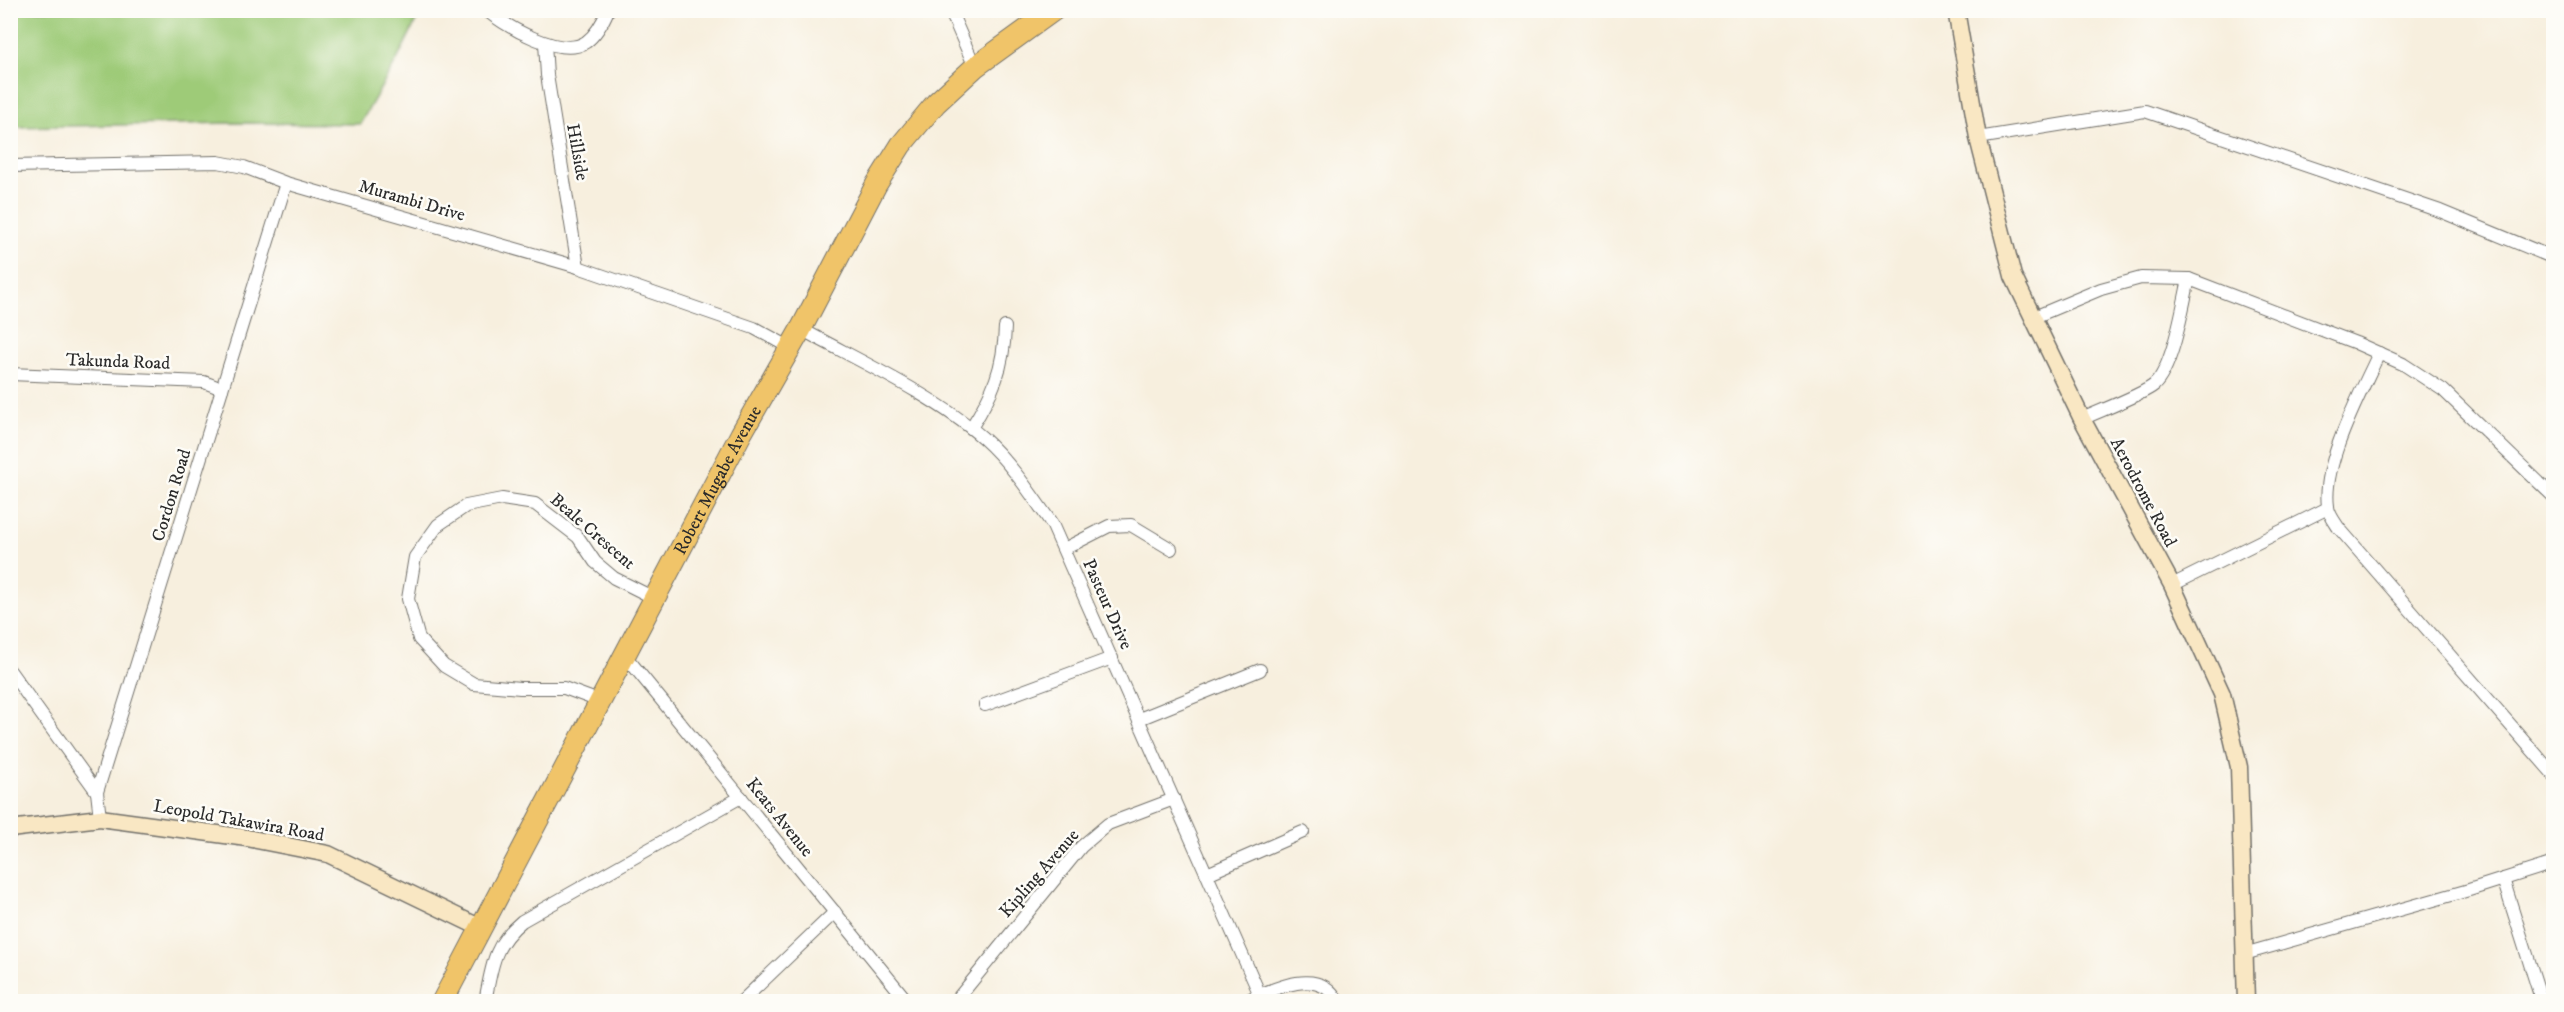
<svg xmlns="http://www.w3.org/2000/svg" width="2564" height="1012" font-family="'IM FELL DW Pica',serif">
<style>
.green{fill:#9ecb78;stroke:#647b52;stroke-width:1.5}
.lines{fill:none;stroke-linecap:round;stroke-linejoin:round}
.street-casing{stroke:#72706a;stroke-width:14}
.secondary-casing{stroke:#72706a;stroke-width:19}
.highway-casing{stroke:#72706a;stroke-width:23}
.street{stroke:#fff;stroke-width:12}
.secondary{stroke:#f9e7c3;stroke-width:16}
.highway{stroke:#f0c469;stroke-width:21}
.labels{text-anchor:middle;stroke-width:5;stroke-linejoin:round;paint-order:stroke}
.street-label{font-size:18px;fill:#2b2b2b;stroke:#fdfcf7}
</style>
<rect width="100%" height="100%" fill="#fdfcf7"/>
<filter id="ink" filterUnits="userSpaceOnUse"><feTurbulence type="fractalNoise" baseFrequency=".0167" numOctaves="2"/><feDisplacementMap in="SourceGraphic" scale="12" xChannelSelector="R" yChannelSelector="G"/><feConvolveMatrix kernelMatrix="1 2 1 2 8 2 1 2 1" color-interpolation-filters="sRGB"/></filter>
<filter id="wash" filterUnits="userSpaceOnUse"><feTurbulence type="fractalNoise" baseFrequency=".008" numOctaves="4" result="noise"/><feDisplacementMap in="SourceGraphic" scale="24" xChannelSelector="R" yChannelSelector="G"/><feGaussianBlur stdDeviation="1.35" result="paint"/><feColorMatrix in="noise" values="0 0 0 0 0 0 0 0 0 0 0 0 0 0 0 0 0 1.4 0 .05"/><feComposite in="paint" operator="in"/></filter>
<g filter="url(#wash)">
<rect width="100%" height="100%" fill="#f7efde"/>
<polygon class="green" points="10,11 11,10 421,11 398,58 360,124 235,123 11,127"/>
</g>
<g filter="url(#ink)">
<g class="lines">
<g class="street-casing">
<g id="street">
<path d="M486,10C506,26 561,59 586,42C597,34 603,22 608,10"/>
<polyline points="950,10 975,67"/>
<polyline points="545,43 547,75 578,267"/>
<polyline points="1978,138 2145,111 2440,211 2554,258"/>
<polyline points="10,166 218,162 244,167 286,183 578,267 754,328 789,347"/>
<polyline points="2032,318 2101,289 2141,278 2189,279 2356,343 2403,364 2443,390 2554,497"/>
<path d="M801,329C859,361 934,395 983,438C1010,462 1031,494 1052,524L1260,995"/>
<path d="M2379,353C2361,393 2322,463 2328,506C2328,513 2334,521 2338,527L2554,775"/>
<polyline points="10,374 204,382 222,389"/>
<path d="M2082,419C2099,411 2142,395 2154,385C2173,368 2183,305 2189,279"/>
<path d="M971,428C993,393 1004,368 1005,327"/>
<polyline points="1064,549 1109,526 1131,525 1171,549"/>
<polyline points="2172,585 2328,508"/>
<polyline points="623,656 632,664 908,1002"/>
<polyline points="10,671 97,792"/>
<polyline points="599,701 564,688 520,688 474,684 444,666 419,639 408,599 415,557 438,525 466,506 502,499 535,504 578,537 595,562 614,578 654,598"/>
<polyline points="985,705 1112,658"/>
<polyline points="1139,719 1260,670"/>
<polyline points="100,818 97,792 286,183"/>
<polyline points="1207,874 1303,832"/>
<polyline points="2503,879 2542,1002"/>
<polyline points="2244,954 2469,890 2554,863"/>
<path d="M485,1002C492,966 493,945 522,921L741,797"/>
<polyline points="741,1002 835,912"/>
<polyline points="955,1002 1081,847 1108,824 1174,799"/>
<path d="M1244,1002C1272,989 1320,965 1338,1002"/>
</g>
</g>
<g class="secondary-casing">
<g id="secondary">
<polyline points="1956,10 1978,138 2013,276 2082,419 2172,585 2222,694 2239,767 2246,1002"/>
<polyline points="10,829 100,818 247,838 328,854 481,928"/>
</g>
</g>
<g class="highway-casing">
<g id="highway">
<path id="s1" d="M442,1002L741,434L801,329L876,185L901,145L936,103L975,67L1054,10"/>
</g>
</g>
<use href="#street" class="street"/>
<use href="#secondary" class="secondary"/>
<use href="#highway" class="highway"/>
</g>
</g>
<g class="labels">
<g class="street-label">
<text transform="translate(578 152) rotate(80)" y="6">Hillside</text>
<text transform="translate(412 200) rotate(16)" y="6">Murambi Drive</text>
<text transform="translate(118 361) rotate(2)" y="6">Takunda Road</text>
<text dy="6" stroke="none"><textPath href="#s1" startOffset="590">Robert Mugabe Avenue</textPath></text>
<text transform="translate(2144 492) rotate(62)" y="6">Aerodrome Road</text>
<text transform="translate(171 495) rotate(-73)" y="6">Cordon Road</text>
<text transform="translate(593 531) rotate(41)" y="6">Beale Crescent</text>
<text transform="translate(1108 604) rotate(66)" y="6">Pasteur Drive</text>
<text transform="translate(780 817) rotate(51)" y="6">Keats Avenue</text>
<text transform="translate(239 820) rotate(10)" y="6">Leopold Takawira Road</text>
<text transform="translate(1039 873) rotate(-49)" y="6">Kipling Avenue</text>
</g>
</g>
<rect width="2564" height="1012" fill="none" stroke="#fdfcf7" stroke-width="36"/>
</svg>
